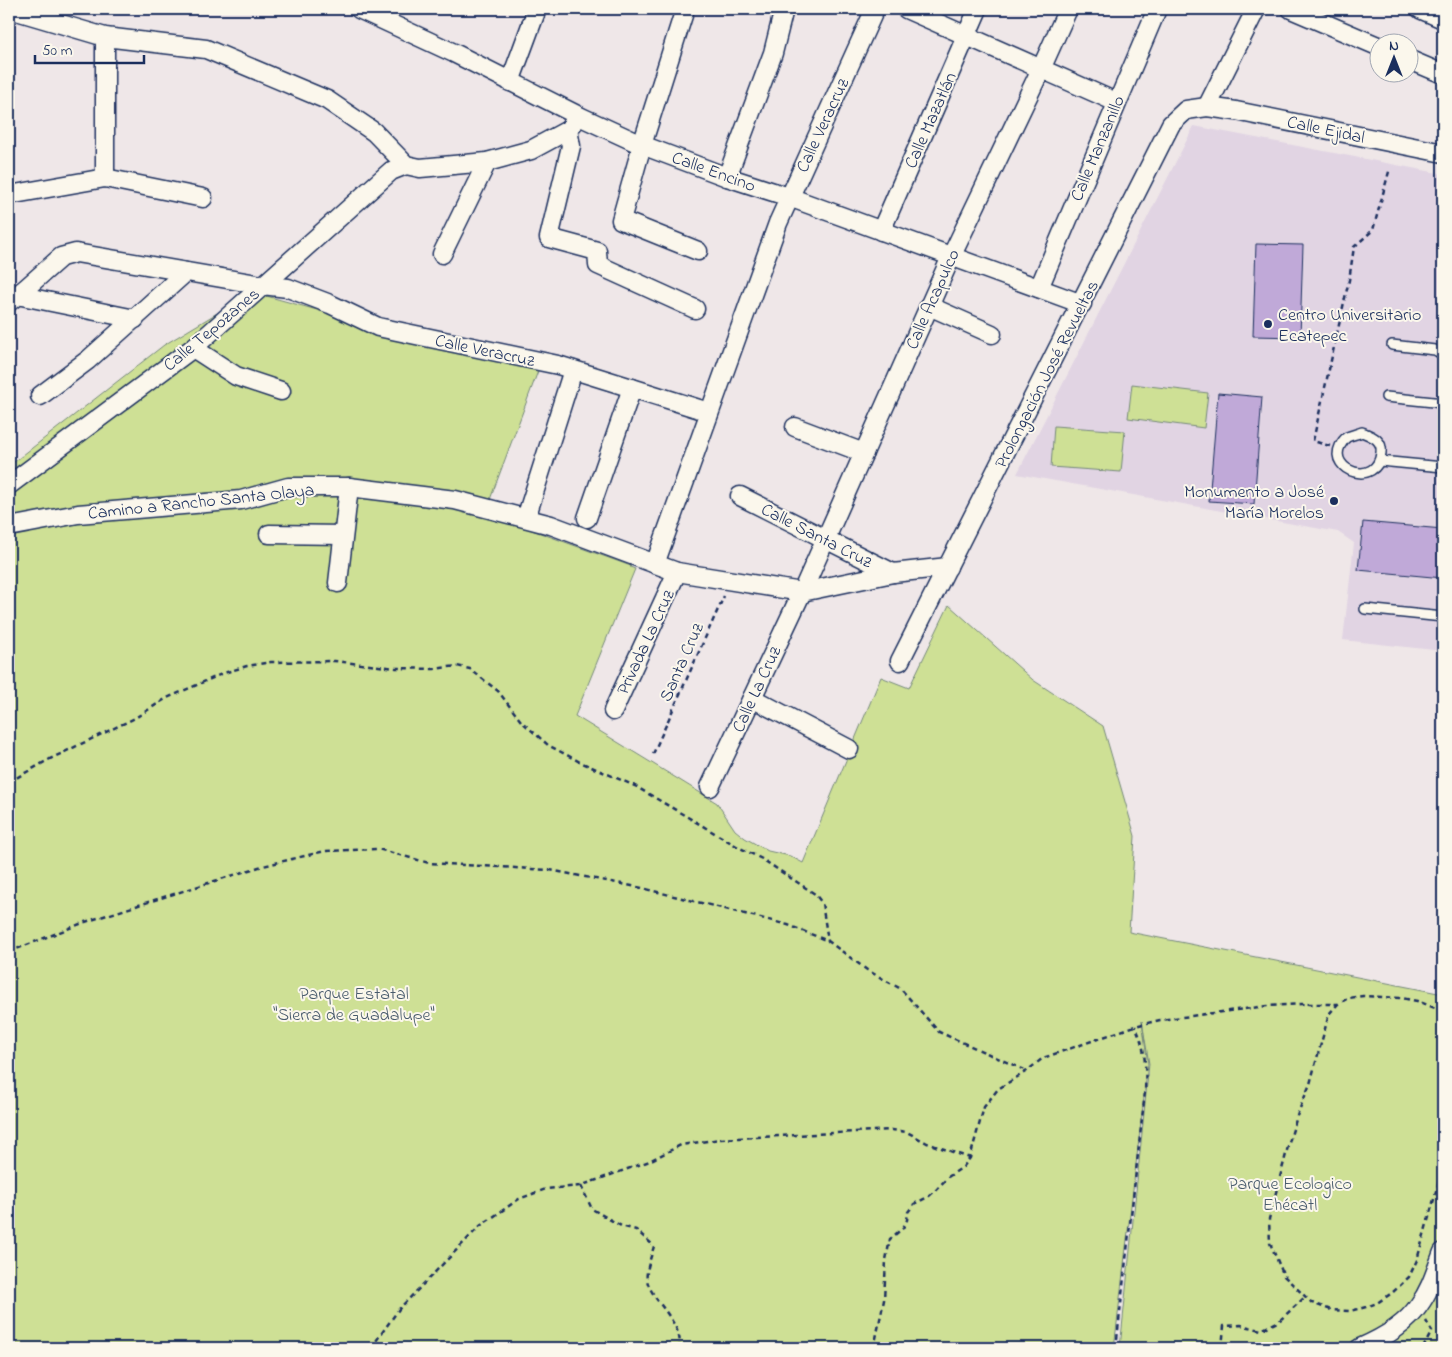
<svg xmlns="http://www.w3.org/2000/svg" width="1452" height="1357" font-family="'Indie Flower',sans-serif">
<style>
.built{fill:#e1d4e3}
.green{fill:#cee095;stroke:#74887a}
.building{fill:#c0a9d8;stroke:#1b2f5e}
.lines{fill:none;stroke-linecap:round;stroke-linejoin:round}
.lane-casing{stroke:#1b2f5e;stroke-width:12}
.street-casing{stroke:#1b2f5e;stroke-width:21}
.path{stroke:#1b2f5e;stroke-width:2.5;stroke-dasharray:5 4;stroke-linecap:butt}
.lane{stroke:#fbf7ec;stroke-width:9}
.street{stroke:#fbf7ec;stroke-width:18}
.poi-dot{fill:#1b2f5e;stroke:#fbf7ec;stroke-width:2}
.labels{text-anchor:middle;stroke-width:4;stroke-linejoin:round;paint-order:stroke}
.street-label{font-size:18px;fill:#1b2f5e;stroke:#fbf7ec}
.poi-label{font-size:18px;fill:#1b2f5e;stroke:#fbf7ec;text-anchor:start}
.park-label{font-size:18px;fill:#485b6c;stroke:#fbf7ec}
</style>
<rect width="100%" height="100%" fill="#efe7e8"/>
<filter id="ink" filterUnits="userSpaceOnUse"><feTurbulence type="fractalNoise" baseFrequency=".02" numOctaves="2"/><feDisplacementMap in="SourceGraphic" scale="10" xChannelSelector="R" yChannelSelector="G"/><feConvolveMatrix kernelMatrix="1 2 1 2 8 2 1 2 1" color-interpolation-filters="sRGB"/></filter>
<g filter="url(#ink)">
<polygon class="built" points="1194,126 1443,174 1443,651 1343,640 1354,543 1338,532 1017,474"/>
<g class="green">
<polygon points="252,292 538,371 485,513 631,566 630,567 635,569 575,716 717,803 735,830 745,838 768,851 790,856 803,863 881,677 909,688 949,605 1033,680 1103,726 1135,836 1129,932 1443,994 1443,1348 1120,1348 1149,1064 1142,1021 1148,1064 1114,1348 9,1348 9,466 164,345"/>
<polygon points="1132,384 1208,393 1204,428 1128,418"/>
<polygon points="1054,426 1125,431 1121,472 1051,467"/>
</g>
<g class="building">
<polygon points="1256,244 1303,245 1300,337 1253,336"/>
<polygon points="1218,393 1262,397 1254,504 1209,501"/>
<polygon points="1363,522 1443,529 1443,578 1358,570"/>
</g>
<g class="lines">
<g class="lane-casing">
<g id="lane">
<polyline points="1392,345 1435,350 1443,355"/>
<polyline points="1386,397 1443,403"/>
<path d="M1362,432C1372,436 1383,440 1381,453C1377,488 1328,471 1340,446C1342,442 1344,439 1347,437C1352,435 1357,434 1362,432Z"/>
<polyline points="1380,461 1443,467"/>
<polyline points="1365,609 1443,617"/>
</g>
</g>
<g class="street-casing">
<g id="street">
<polyline points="10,9 105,37 206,49 327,100 374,132 406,165 420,168 487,162 531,150 568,130 579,116"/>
<polyline points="359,9 454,53 579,116 642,145 727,177 789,197 1082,304"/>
<polyline points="685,9 642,145 621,220 698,251"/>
<polyline points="906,9 1116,102"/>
<polyline points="1291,9 1380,47"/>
<polyline points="1420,9 1443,19"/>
<polyline points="105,37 105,178"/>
<polyline points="1410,60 1443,74"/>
<polyline points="510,82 537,9"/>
<polyline points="1207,107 1256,9"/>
<polyline points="568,130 571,146 549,238 597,251 598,265 695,309"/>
<polyline points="727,177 773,53 784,9"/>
<polyline points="9,195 105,178 203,198"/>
<polyline points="881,231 978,9"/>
<polyline points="442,254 487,162"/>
<polyline points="1039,288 1157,9"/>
<polyline points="17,295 135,319"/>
<polyline points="9,302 26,288 61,257 76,253 262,285 288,288 330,304 378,327 558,365 709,412"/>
<polyline points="929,306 992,334"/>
<polyline points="193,348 236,376 281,391"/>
<polyline points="40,396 88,360 186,272"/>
<polyline points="795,427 864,453"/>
<polyline points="9,485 193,348 391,171 406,165"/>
<polyline points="740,496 893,573"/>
<polyline points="526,518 573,370"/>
<polyline points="587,518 632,388"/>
<polyline points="9,527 78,514 241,500 288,487 349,487 455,500 551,525 677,572 802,592 893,573 948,567"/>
<polyline points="269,534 343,535"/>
<polyline points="655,564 778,223 875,9"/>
<polyline points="338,583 349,487"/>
<polyline points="900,661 1171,124 1186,110 1207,107 1236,111 1443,153"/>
<polyline points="752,698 849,749"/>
<polyline points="613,711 677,572"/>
<polyline points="710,787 802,592 951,257 1041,69 1068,9"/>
<path d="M1360,1348C1381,1339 1406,1325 1419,1305C1431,1289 1436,1270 1443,1252"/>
</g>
</g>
<g class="path">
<polyline points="1330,446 1313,441 1349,280 1354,247 1373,230 1390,168"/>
<polyline points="653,754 724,596"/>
<polyline points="9,782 50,759 135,718 167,698 224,673 247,666 271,662 334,661 396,668 434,669 457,666 470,669 498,691 521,721 548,745 580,762 635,786 740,848 762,859 815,894 822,903 828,941"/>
<polyline points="9,952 85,922 259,867 325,851 378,849 429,863 550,870 642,888 749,915 788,925 828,941 867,970 901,989 939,1032 1027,1071"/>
<polyline points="1443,1011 1417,1001 1402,998 1363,996 1348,998 1338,1004 1329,1014 1310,1084 1298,1113 1290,1139 1269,1219 1270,1243 1284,1276 1312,1303 1331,1310 1350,1311 1366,1307 1377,1303 1392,1293 1409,1277 1417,1260 1443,1167"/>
<path d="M581,1186L592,1209L621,1226L636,1230L654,1246C652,1254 645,1272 647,1280C651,1300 685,1325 679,1348"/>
<polyline points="371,1348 399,1309 480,1226 519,1199 546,1189 580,1186 647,1162 681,1145 720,1139 892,1130 907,1132 927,1143 970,1158"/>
<polyline points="874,1348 884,1300 886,1260 890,1239 903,1228 907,1220 908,1212 914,1204 928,1197 936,1190 948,1177 963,1167 970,1158 984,1107 998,1089 1027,1071 1043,1058 1135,1026 1160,1020 1267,1006 1301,1004 1338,1004"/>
<path d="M1116,1348L1145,1092C1146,1069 1146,1047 1135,1026"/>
<polyline points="1222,1348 1224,1326 1241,1325 1261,1330 1279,1321 1305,1297"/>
<polyline points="1423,1348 1432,1331 1426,1321"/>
</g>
<use href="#lane" class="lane"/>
<use href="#street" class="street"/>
</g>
</g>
<g class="poi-dot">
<circle cx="1268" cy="324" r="5"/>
<circle cx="1334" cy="501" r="5"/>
</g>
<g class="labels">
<g class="street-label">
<text transform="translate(930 120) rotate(-66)" y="6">Calle Mazatlán</text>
<text transform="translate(822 125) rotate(-65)" y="6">Calle Veracruz</text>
<text transform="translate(1326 129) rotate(12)" y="6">Calle Ejidal</text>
<text transform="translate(1097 148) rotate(-67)" y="6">Calle Manzanillo</text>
<text transform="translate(714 171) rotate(20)" y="6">Calle Encino</text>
<text transform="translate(932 299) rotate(-66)" y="6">Calle Acapulco</text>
<text transform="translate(211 329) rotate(-40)" y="6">Calle Tepozanes</text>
<text transform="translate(485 350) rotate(12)" y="6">Calle Veracruz</text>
<text transform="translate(1046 374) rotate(-63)" y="6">Prolongación José Revueltas</text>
<text transform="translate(201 501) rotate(-6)" y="6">Camino a Rancho Santa Olaya</text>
<text transform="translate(817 535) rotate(27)" y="6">Calle Santa Cruz</text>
<text transform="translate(645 642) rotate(-65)" y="6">Privada La Cruz</text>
<text transform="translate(681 662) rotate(-66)" y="6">Santa Cruz</text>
<text transform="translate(756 689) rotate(-65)" y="6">Calle La Cruz</text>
</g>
<g class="poi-label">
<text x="1278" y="320">Centro Universitario<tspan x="1278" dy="21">Ecatepec</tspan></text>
<text x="1324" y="497" text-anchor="end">Monumento a José<tspan x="1324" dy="21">María Morelos</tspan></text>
</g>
<g class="park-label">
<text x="354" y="999">Parque Estatal<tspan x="354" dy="21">"Sierra de Guadalupe"</tspan></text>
<text x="1290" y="1189">Parque Ecologico<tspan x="1290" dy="21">Ehécatl</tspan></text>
</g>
</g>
<rect width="1452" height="1357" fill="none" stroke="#fbf7ec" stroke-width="30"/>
<rect x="15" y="15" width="1422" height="1327" fill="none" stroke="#1b2f5e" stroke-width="2" filter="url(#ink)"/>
<g transform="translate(1394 58)"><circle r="24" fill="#fbf7ec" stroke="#a1a7b3"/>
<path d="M0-4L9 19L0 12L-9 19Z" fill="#1b2f5e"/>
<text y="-8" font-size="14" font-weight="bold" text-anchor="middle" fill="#1b2f5e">N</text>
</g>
<path d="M35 55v8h109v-8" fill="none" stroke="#1b2f5e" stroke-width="2.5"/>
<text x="42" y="55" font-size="15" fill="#1b2f5e" stroke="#fbf7ec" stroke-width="4" paint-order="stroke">50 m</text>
</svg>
